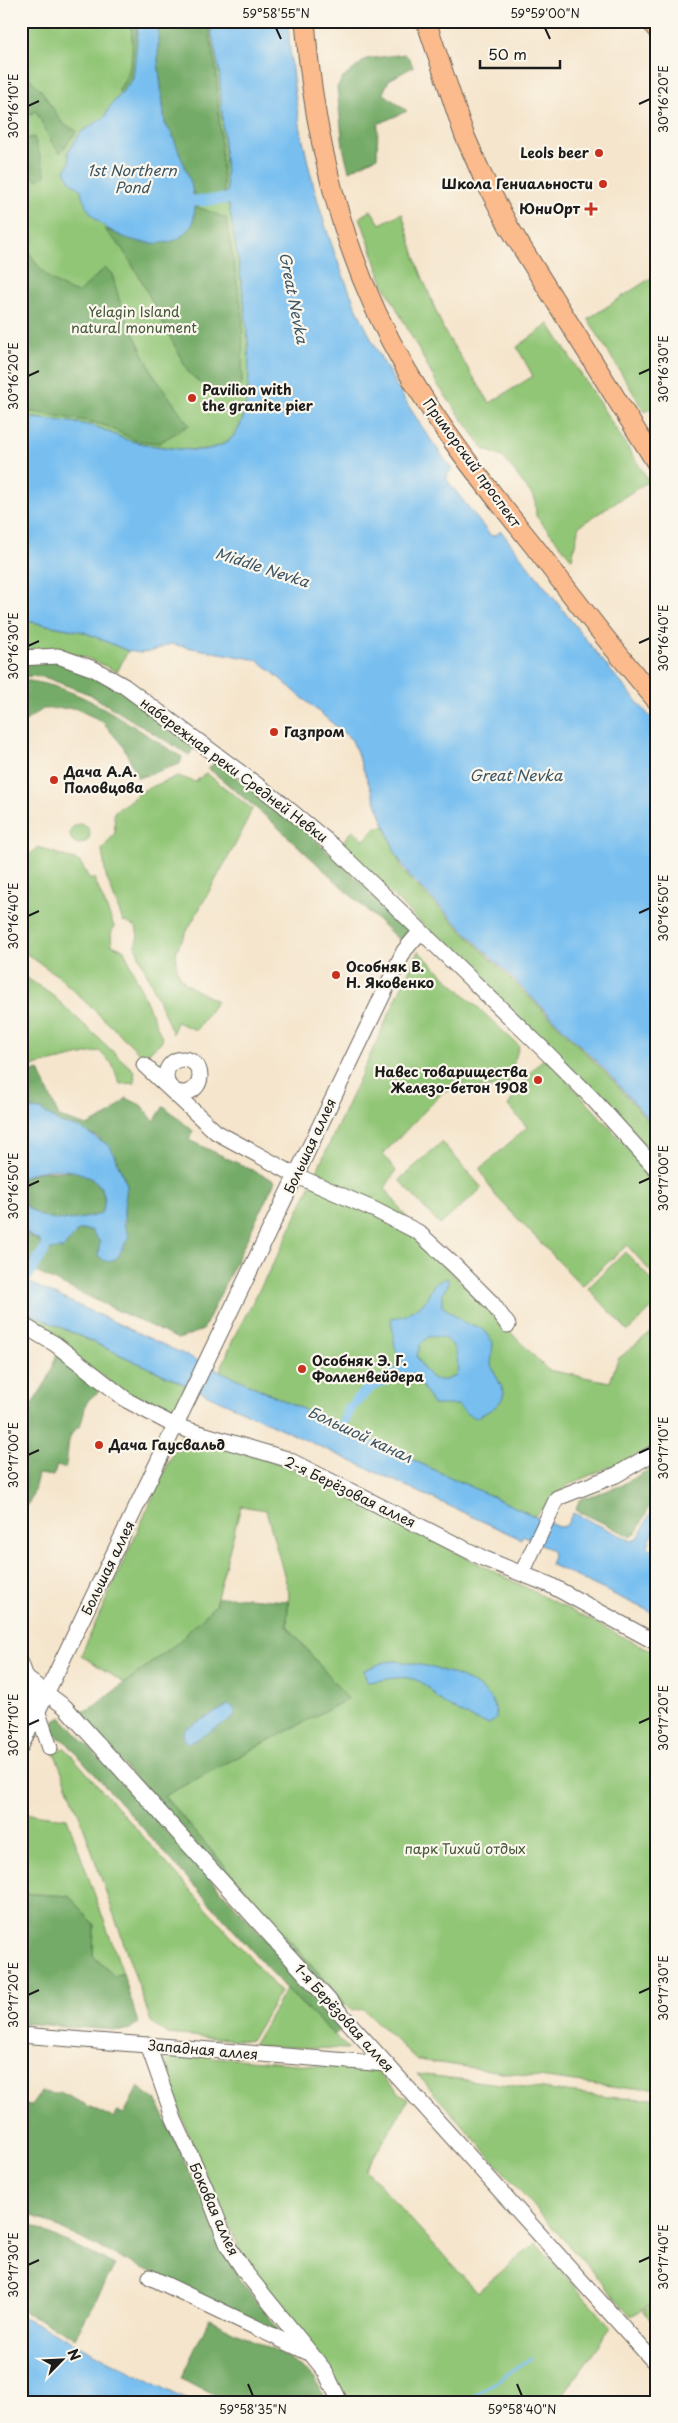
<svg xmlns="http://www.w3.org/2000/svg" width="678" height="2423" font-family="'Playpen Sans',sans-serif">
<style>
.green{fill:#92c677;stroke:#57714a}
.forest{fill:#75ab68;stroke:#486442}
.water{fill:#78bff0;stroke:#4a6e86;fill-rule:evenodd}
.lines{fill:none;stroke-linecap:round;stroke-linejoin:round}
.stream{stroke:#78bff0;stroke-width:3}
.canal{stroke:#78bff0;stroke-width:11}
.minor-casing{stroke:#68625a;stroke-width:17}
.major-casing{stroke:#68625a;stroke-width:21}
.minor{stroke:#fff;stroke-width:15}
.major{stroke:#fbbb8c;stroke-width:19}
.ticks{fill:none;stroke:#1c1c1c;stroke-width:2}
.poi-dot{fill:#c8321e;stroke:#fbf7ec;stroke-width:2}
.labels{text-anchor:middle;stroke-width:4.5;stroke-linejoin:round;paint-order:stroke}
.poi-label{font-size:14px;font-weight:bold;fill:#1c1c1c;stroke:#fbf7ec;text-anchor:start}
.park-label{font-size:14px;fill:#45583c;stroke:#fbf7ec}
.street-label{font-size:14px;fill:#1c1c1c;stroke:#fbf7ec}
.water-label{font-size:15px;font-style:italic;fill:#3c5566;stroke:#fbf7ec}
.neatline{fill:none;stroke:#1c1c1c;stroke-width:2}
.ticks-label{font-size:12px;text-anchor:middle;fill:#1c1c1c}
</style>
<rect width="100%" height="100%" fill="#fbf7ec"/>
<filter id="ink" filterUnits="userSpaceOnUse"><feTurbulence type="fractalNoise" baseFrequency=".02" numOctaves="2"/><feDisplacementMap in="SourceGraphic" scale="10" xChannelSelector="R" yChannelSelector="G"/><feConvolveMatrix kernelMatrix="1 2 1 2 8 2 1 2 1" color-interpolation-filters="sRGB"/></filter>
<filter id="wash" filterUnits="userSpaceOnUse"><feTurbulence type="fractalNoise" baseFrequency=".0096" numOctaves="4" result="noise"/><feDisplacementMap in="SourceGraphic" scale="20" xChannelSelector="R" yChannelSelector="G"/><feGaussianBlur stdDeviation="1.12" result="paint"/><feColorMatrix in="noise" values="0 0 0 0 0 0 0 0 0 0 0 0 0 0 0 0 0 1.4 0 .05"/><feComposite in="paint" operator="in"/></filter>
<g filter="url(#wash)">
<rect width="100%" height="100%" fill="#f5e5cc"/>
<g class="green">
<path d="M21,21H209L219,69L227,191L224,195L226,203L229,205C237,256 265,390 236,433C226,447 207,450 192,450C174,449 153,446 135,442C120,439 108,430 93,426C69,421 45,419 21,417Z"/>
<polygon points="371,210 380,224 402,213 418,266 444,331 490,403 533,376 517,347 549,324 649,481 579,526 572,559 536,516 535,499 504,458 484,449 437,384 383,283 360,217"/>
<polygon points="657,274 657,405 645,412 588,319"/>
<path d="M21,620L84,632L128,651L117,672C86,655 57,647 21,650Z"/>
<path d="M206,773L252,809L240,836L177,949C171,982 192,988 217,1001L196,1030L176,1022L173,1034L135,946L138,936L136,927L123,921L106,876L102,850L115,833L114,812L144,790L178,776L195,782Z"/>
<circle cx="80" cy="834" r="10"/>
<polygon points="385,826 402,868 409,878 609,1076 657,1131 657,1159 598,1094 340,845 353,830 364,840 376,827"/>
<polygon points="38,847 80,862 90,880 94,878 114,926 111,934 112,945 124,950 163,1040 144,1057 58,976 21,950 21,862"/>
<polygon points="418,951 519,1046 505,1094 492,1087 444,1091 383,1154 396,1171 385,1188 435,1256 548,1370 610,1382 618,1359 657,1327 657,1446 570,1484 534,1516 220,1371 235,1335 281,1249"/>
<polygon points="21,974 52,995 134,1071 135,1083 120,1084 112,1064 99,1051 21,1069"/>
<polygon points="545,1057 657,1179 657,1279 627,1245 582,1286 494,1194 480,1169 527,1127 508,1106 526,1077"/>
<polygon points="442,1142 482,1188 440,1225 399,1180"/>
<polygon points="625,1252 657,1285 657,1303 628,1331 588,1288"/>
<polygon points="21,1309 186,1385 174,1416 132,1397 21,1318"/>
<polygon points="182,1433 286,1466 657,1654 657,2088 618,2088 417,2060 363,2009 352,2011 164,1796 347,1699 287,1625 289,1593 266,1510 241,1506 215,1605 176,1644 124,1683 81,1655"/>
<polygon points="65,1748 280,1992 251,2041 167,2034 151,2022 80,1817 54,1752"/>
<polygon points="21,1813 67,1818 123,1973 114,1976 93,1956 94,1925 69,1896 21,1893"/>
<polygon points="286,1989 349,2049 253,2046"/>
<polygon points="160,2053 374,2070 408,2100 366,2170 477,2292 536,2243 611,2327 565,2392 564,2402 344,2402 246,2262 190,2140"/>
<polygon points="417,2074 617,2098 657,2099 657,2301 631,2316"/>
<polygon points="657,2303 657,2328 643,2311"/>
</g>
<g class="forest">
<path d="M130,21H135C139,34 138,65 133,78C131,84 125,89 121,94L118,90C134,71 134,45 130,21Z"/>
<polygon points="158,21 207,21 216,69 224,195 201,196 194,194 172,134 165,124 158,61"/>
<polygon points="405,54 410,59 413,67 389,80 383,93 407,111 378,124 377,157 349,171 343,147 337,87 343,78 366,59"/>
<polygon points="21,63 30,79 41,90 63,124 77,131 60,153 52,143 36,111 27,116 21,106"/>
<polygon points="34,137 46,176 36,180 31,175 22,181 21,191 21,140"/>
<polygon points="195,206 226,218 243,317 242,384 237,392 228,396 207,389 188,372 139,276 121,247 104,229 131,239 169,242 193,224"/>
<path d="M21,237C36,266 46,282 78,293L105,268L112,274L122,309L153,374L189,425L159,443L135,440L106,426L92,422L27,411L21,404Z"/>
<polygon points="60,661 102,678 196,745 189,755 89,694 44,677 21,676 21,662"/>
<path d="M21,680C83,685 131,727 182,757L180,764L138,778L123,746L102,721L74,708L43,709L21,724Z"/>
<polygon points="216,762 294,820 412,930 400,941 269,819 208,768"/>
<polygon points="39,1070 59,1117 87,1126 110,1114 126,1098 141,1105 154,1121 164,1106 193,1131 189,1140 275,1181 203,1330 178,1339 21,1265 21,1230 36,1240 62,1249 79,1230 91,1230 100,1242 126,1223 124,1208 127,1185 116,1157 97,1136 90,1135 80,1128 60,1123 41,1110 21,1108 21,1076"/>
<path d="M77,1171C96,1180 111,1190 101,1214C72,1222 41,1226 21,1200L22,1178L38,1172Z"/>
<path d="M61,1342L102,1389C79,1406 89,1403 80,1426C64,1435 70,1452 65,1468L57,1466L53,1476L38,1474L33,1495L21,1516V1408L32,1404L48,1379Z"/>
<polygon points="657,1465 657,1491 636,1534 630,1536 576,1510 579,1500 620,1486"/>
<polygon points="233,1597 288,1601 287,1626 348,1699 164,1796 344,2003 345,2013 76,1712 89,1710 176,1644 215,1605 217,1598"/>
<polygon points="21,1679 32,1712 28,1719 21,1721"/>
<polygon points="61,1717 346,2026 334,2035 286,1989 67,1743 55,1735 52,1723"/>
<polygon points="21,1893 69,1896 94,1925 93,1956 114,1976 123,1973 138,2023 127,2031 21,2023"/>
<polygon points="138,2087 157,2101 239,2279 283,2335 21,2210 21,2101 31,2106 41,2092 54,2094 60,2092 113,2118 117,2111 124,2114"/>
<polygon points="21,2220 115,2265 75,2338 21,2310"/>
<polygon points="209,2319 283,2355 316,2379 325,2402 227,2402 181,2378"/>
</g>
<g class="water">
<path d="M135,21H158V61L165,124L172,134L191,183L195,206L193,224C186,232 180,240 169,242C135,249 86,227 81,190L70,181L65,171L70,162L68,152L81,132L105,117L109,108L133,79L138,31Z"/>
<path d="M209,21H288C296,183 354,340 452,469L447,475V480L490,535L494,536L501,531L606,665L657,725V1129L610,1075L410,877L396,854L352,740L258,660L170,644L153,651L140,653L128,651L84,632L21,620V417C45,419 69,421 93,426C108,430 120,439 135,442C153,446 174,449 192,450C207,451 226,447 236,433C265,391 237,256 229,205L226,203L224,195L227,191L219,69Z"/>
<path d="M21,1108L41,1110L60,1123L80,1128L110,1146L127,1185L124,1208V1225L129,1236L118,1257L110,1262L103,1260L98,1255L100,1242L91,1230H79L62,1249C54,1248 49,1252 41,1250L40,1241L21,1230V1200C41,1226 72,1222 101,1214C122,1169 45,1160 21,1179Z"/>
<path d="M447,1278L449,1283L442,1294V1306L466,1324L477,1326L487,1333L493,1343L491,1365L504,1392C502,1407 486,1412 475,1418L467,1414L458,1405H433L422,1386L405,1369L395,1348L391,1318L404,1316L424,1303L434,1284ZM428,1337C432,1337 437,1336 440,1337C457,1340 460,1364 456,1376L446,1380H434L424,1369L417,1356L420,1345Z"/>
<polygon points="21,1279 558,1527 566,1526 573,1513 632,1541 639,1537 657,1500 657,1525 648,1545 649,1549 657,1554 657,1615 550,1564 553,1557 552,1550 523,1535 521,1539 21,1309"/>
<path d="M397,1661C426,1665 500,1679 496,1719L489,1724C471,1719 455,1712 440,1700C431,1692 426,1682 413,1679C397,1675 383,1681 367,1682L364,1670L385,1662Z"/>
<polygon points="229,1705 233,1707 236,1713 230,1720 192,1742 189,1743 184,1739 183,1732 185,1729"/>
<polygon points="21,2316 191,2402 21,2402"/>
</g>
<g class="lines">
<polyline class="stream" points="466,2402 531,2358"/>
<g class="canal">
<polyline points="194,201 225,199"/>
<polyline points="21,1286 44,1251"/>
<polyline points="337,1438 349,1409 369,1388 405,1369"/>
</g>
</g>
</g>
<g filter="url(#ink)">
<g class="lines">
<g class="minor-casing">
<g id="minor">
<polyline points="21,658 58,656 94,669 124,686 280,802 332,845 547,1053 592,1098 657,1170"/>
<circle cx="183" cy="1076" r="17"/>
<polyline points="144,1065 216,1132 297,1176 375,1210 418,1232 455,1266 492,1303 508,1325"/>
<polyline points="21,1324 55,1344 128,1401 175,1426 287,1459 485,1559 550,1585 657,1643"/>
<polyline points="522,1573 557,1498 616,1475 657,1451"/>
<polyline points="21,1663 50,1748"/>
<polyline points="26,1678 65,1707 657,2365"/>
<polyline points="21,1746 404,951 420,932"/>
<polyline points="21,2035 386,2064"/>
<polyline points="148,2045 174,2119 206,2189 228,2246 245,2272 325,2371 340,2402"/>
<polyline points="150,2277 307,2352"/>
</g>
</g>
<g class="major-casing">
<g id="major">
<path d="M305,21C314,144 344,262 406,369C443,434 491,492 537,550C576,601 615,652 657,701"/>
<polyline points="426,21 464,134 482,175 509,227 657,464"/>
<polyline points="651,21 657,30"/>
</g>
</g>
<use href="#minor" class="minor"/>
<use href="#major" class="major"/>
</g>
</g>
<path class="ticks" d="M276,28L281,39M545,28L550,39M639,104L650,99M28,106L39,101M639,374L650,369M28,376L39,371M639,643L650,638M28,646L39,641M639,913L650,908M28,916L39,911M639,1183L650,1178M28,1186L39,1181M639,1453L650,1448M28,1455L39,1450M639,1723L650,1718M28,1725L39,1720M639,1993L650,1988M28,1995L39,1990M639,2262L650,2257M28,2265L39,2260M248,2384L253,2396M517,2384L522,2396"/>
<g class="poi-dot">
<circle cx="599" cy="153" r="5"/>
<circle cx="603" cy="184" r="5"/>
<path d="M588.5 201.5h5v5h5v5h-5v5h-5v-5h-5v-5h5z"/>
<circle cx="192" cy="398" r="5"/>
<circle cx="274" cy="732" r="5"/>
<circle cx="54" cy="780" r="5"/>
<circle cx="336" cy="975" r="5"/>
<circle cx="538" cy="1080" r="5"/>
<circle cx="302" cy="1369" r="5"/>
<circle cx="99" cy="1445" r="5"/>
</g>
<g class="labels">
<g class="poi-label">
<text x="589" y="158" text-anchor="end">Leols beer</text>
<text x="593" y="189" text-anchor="end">Школа Гениальности</text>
<text x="580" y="214" text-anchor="end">ЮниОрт</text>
<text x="202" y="395">Pavilion with<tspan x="202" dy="16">the granite pier</tspan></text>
<text x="284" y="737">Газпром</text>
<text x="64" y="777">Дача А.А.<tspan x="64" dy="16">Половцова</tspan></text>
<text x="346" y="972">Особняк В.<tspan x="346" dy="16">Н. Яковенко</tspan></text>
<text x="528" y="1077" text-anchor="end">Навес товарищества<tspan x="528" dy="16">Железо-бетон 1908</tspan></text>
<text x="312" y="1366">Особняк Э. Г.<tspan x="312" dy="16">Фолленвейдера</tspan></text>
<text x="109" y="1450">Дача Гаусвальд</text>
</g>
<g class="park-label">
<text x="134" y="317">Yelagin Island<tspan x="134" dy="16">natural monument</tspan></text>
<text x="465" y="1854">парк Тихий отдых</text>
</g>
<g class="street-label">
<text transform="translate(472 463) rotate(54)" y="5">Приморский проспект</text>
<text transform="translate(234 770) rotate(37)" y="5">набережная реки Средней Невки</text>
<text transform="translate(310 1146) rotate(-65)" y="5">Большая аллея</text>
<text transform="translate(350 1492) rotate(26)" y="5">2-я Берёзовая аллея</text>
<text transform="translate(108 1568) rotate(-64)" y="5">Большая аллея</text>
<text transform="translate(344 2018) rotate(48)" y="5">1-я Берёзовая аллея</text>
<text transform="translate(203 2050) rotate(5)" y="5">Западная аллея</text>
<text transform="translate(214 2209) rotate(66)" y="5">Боковая аллея</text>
</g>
<g class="water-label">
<text x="132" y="176">1st Northern<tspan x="132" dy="17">Pond</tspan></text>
<text transform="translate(293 298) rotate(79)" y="5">Great Nevka</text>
<text transform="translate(262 568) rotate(18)" y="5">Middle Nevka</text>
<text x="516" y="781">Great Nevka</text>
<text transform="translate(360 1435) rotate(25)" y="5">Большой канал</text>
</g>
</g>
<rect width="678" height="2423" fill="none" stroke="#fbf7ec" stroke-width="55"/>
<g transform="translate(62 2360) rotate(66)" stroke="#fbf7ec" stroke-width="4" paint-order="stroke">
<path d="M0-4L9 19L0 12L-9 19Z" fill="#1c1c1c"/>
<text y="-8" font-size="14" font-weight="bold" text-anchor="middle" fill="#1c1c1c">N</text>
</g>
<path d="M480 60v8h80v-8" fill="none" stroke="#1c1c1c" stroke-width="2.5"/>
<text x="488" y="60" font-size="15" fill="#1c1c1c" stroke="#fbf7ec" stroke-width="4" paint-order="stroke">50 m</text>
<rect x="28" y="28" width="622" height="2368" class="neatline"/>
<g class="ticks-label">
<text x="276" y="18">59°58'55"N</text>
<text x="545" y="18">59°59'00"N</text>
<text transform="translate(664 99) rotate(-90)" y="4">30°16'20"E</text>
<text transform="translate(14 106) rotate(-90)" y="4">30°16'10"E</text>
<text transform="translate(664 369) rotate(-90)" y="4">30°16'30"E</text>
<text transform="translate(14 376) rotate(-90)" y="4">30°16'20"E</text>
<text transform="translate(664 638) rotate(-90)" y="4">30°16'40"E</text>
<text transform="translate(14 646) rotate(-90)" y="4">30°16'30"E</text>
<text transform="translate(664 908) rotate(-90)" y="4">30°16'50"E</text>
<text transform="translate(14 916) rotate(-90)" y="4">30°16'40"E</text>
<text transform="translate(664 1178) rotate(-90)" y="4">30°17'00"E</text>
<text transform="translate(14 1186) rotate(-90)" y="4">30°16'50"E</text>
<text transform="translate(664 1448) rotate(-90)" y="4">30°17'10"E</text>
<text transform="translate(14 1455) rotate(-90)" y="4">30°17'00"E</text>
<text transform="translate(664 1718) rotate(-90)" y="4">30°17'20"E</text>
<text transform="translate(14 1725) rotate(-90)" y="4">30°17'10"E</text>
<text transform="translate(664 1988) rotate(-90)" y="4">30°17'30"E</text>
<text transform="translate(14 1995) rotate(-90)" y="4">30°17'20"E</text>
<text transform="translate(664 2257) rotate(-90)" y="4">30°17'40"E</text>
<text transform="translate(14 2265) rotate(-90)" y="4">30°17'30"E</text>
<text x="253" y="2414">59°58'35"N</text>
<text x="522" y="2414">59°58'40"N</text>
</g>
</svg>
